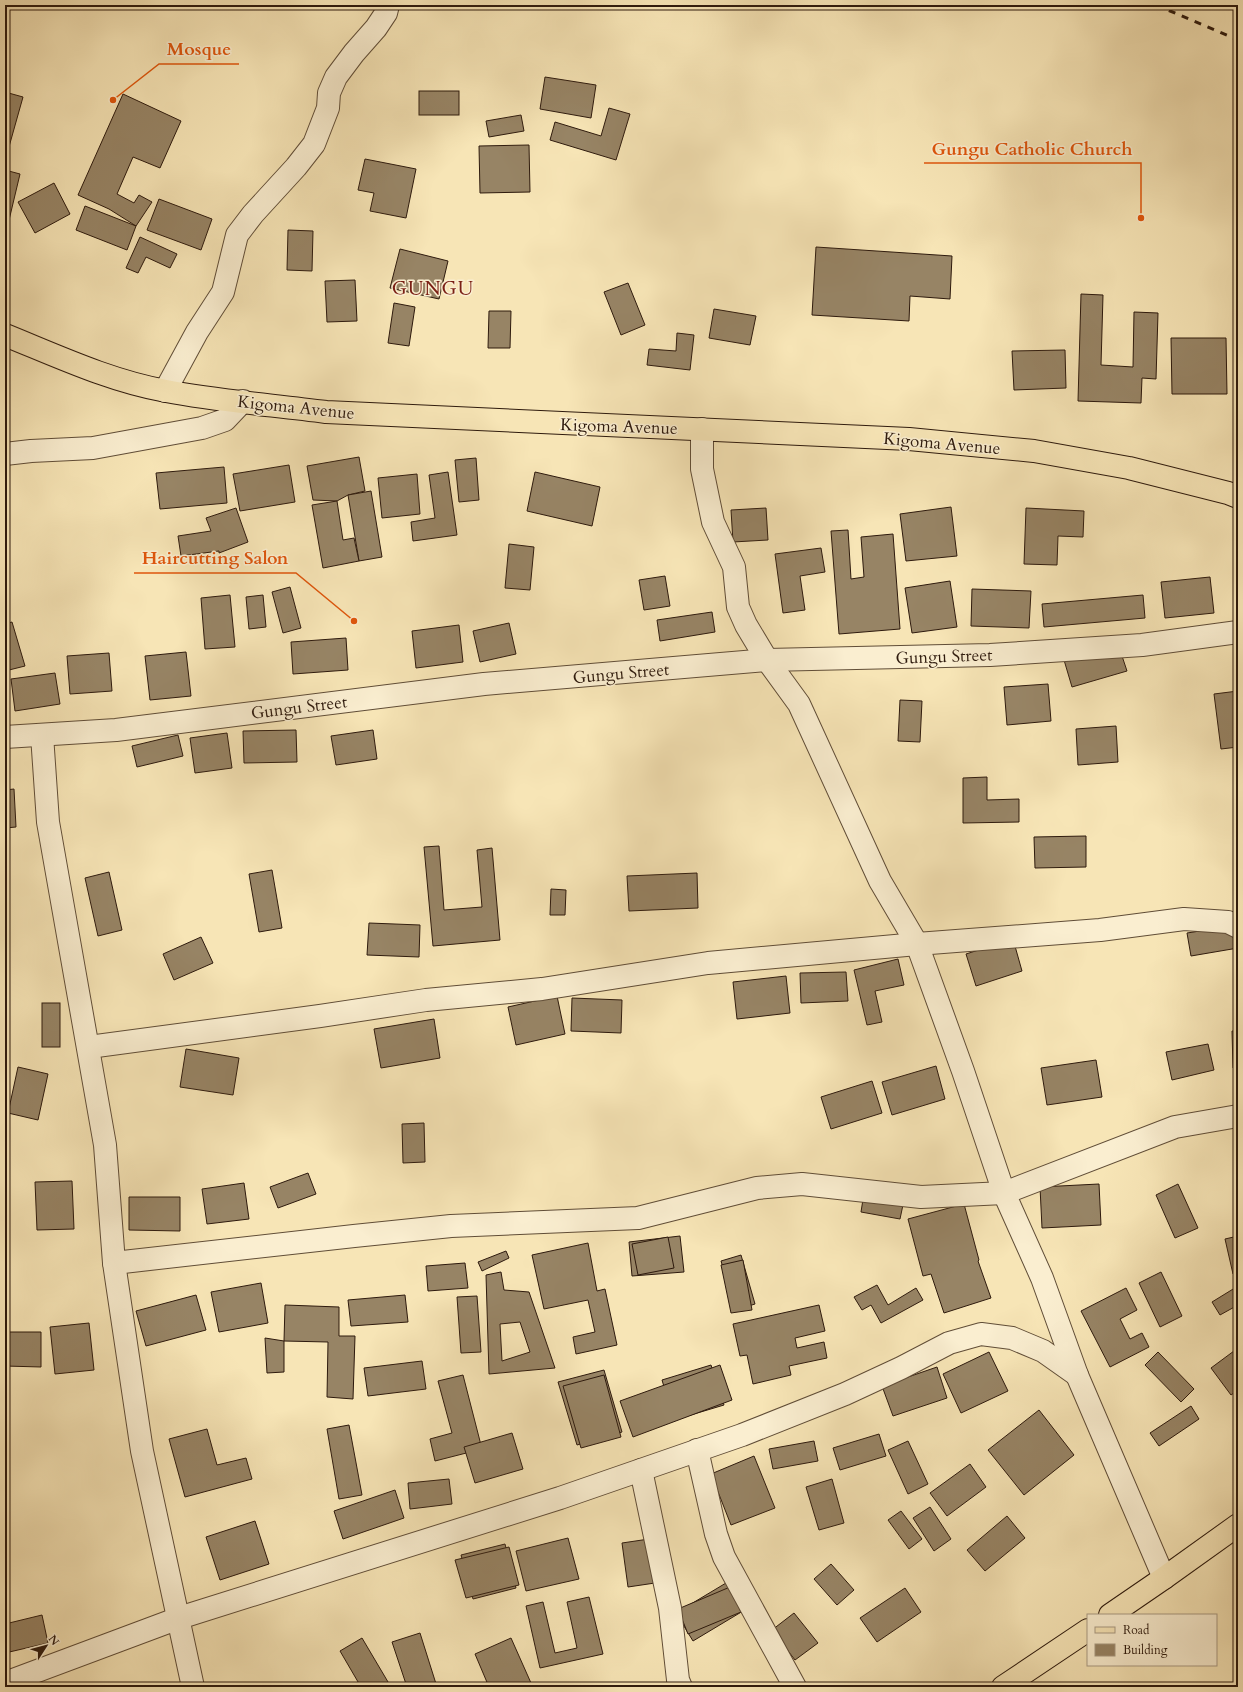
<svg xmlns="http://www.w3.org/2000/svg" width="1243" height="1692" font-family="Cardo,serif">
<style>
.building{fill:#978465;stroke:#2e1a0d;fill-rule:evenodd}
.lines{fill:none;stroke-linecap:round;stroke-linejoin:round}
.minor-casing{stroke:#604d37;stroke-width:24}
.major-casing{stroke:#2e1a0d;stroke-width:24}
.minor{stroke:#faeed0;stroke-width:22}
.major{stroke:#f7e5b6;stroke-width:22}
.rail{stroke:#2e1a0d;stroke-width:3;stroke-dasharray:7 7;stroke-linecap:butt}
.labels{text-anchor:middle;stroke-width:3;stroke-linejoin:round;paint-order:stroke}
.street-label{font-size:17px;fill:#2e1a0d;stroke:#faeed0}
.quarter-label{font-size:19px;letter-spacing:1px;fill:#7a1f14;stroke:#faeed0}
.leader{fill:none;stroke:#df560c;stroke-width:1.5}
.callout-dot{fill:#df560c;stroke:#faeed0;stroke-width:1.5}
.callout-label{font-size:18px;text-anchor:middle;font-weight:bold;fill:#df560c;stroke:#faeed0;stroke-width:3;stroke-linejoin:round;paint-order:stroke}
</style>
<rect width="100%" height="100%" fill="#f7e5b6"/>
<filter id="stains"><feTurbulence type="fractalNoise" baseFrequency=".005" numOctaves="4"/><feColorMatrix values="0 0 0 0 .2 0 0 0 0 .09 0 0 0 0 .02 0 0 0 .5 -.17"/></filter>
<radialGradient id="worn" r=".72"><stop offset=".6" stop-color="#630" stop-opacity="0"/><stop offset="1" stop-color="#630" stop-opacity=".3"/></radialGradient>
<g class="building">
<polygon points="545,77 596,85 591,118 540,109"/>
<rect x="419" y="91" width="40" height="24"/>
<polygon points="5,92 23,97 5,161"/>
<polygon points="123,94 181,121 160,168 133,157 117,194 134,203 139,195 152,202 136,226 109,209 78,195"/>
<polygon points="609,108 630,114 616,160 550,140 555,122 601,136"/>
<polygon points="521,115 524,131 489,137 486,121"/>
<polygon points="529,145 530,192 480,193 479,146"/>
<polygon points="365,159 416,169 406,218 370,211 374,193 358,190"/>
<polygon points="5,170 20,174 5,237"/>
<polygon points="54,183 70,214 35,233 18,202"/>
<polygon points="159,199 212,219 201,250 147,230"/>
<polygon points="85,206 136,226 127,250 76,230"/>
<polygon points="288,230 313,231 312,271 287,270"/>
<polygon points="140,237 177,254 170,268 146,257 138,273 126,268"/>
<polygon points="816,247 952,256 950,299 910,296 909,321 812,315"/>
<polygon points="400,249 448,261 439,299 390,288"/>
<polygon points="355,280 357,321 327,322 325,281"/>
<polygon points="628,283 645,325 621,335 604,292"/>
<polygon points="1081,294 1103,295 1101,365 1133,367 1134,312 1158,313 1156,379 1142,378 1141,403 1078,401"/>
<polygon points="394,303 415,307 409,346 388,343"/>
<polygon points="714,309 756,316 750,345 709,338"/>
<polygon points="489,311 511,311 510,348 488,348"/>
<polygon points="677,333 694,335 690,370 647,365 649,349 676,351"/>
<polygon points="1171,338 1226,338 1227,394 1172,394"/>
<polygon points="1065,350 1066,388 1014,390 1012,351"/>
<polygon points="359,457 365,491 348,495 337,501 313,500 307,466"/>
<polygon points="476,458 479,500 459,502 455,460"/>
<polygon points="289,465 295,502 240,511 233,474"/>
<polygon points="224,467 227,503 160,509 156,473"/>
<polygon points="448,472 457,535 413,541 411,522 435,518 429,475"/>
<polygon points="535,472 600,487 592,526 527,511"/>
<polygon points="417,474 420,514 382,518 378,478"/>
<polygon points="371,491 382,557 359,561 348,495"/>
<polygon points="337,501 343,540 354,538 359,561 323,568 312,505"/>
<polygon points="951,507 957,556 906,561 900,514"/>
<polygon points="236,508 248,542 219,553 219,551 181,556 178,536 211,531 206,518"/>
<polygon points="766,508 768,540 733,542 731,510"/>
<polygon points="1026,508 1084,511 1083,537 1058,536 1057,565 1024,564"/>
<polygon points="848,530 851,579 864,577 861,537 893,534 900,629 839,634 831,531"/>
<polygon points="509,544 534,547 530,590 505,588"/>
<polygon points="821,548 825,572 800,576 805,610 783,613 775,554"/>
<polygon points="665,576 670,606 644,610 639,580"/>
<polygon points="1210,577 1214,613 1165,618 1161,582"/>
<polygon points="950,581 957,627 912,633 905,588"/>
<polygon points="290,587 301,628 283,633 272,592"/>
<polygon points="972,589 1031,591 1029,628 971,626"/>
<polygon points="230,595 235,647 205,649 201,598"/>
<polygon points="263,595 266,627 249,629 246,597"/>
<polygon points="1143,595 1145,618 1044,627 1042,604"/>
<polygon points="712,612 715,632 660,641 657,620"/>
<polygon points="12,622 25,666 5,671 5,624"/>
<polygon points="509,623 516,654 480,662 473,631"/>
<polygon points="459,625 463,662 416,668 412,631"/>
<polygon points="346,638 348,670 293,674 291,642"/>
<polygon points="1118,644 1127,671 1072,687 1064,660"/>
<polygon points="186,652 191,696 150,700 145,656"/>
<polygon points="109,653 112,691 70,694 67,656"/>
<polygon points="55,673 60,704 15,711 11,679"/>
<polygon points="1048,684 1051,721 1007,725 1004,687"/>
<polygon points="1238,691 1238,747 1221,749 1214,694"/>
<polygon points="900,700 922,701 920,742 898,741"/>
<polygon points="1116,726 1118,762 1078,765 1076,729"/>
<polygon points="296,730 297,762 244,763 243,731"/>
<polygon points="373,730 377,759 336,765 331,736"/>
<polygon points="227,733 232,768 195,773 190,738"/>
<polygon points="178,735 183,756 137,767 132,746"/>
<polygon points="987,777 987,800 1019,799 1019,822 963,823 963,778"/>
<polygon points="14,789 16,827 5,828 5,790"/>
<polygon points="1086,836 1086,867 1035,868 1034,837"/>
<polygon points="439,846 444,910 482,907 477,850 492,848 500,940 433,946 424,847"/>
<polygon points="272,870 282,928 259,932 249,874"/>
<polygon points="109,872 122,930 98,936 85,878"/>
<polygon points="697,873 698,908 629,911 627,876"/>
<polygon points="551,889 566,890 565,915 550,915"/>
<polygon points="369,923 420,925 419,957 367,955"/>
<polygon points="1238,925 1238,948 1191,956 1187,933"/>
<polygon points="201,937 213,963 174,980 163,954"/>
<polygon points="1013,939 1022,971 976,986 966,954"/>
<polygon points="898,959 904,985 875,991 882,1022 867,1025 854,970"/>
<polygon points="846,972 848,1001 801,1003 800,973"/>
<polygon points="786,976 790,1013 737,1019 733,982"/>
<polygon points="557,996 565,1034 516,1045 508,1007"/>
<polygon points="572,998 622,1000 621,1033 571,1031"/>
<rect x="42" y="1003" width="18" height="44"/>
<polygon points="434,1019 440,1058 381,1068 374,1029"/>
<polygon points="1232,1031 1238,1031 1238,1068 1233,1068"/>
<polygon points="1208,1044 1214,1070 1172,1080 1166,1052"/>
<polygon points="186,1049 239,1058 233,1095 180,1087"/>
<polygon points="1096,1060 1102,1097 1047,1105 1041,1068"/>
<polygon points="936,1066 945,1099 892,1115 882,1082"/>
<polygon points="18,1067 48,1074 38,1120 8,1113"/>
<polygon points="872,1081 882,1113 831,1129 821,1097"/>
<polygon points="424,1123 425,1162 403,1163 402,1124"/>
<polygon points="308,1173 316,1194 278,1208 270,1187"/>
<polygon points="72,1181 74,1229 37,1230 35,1182"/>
<polygon points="244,1183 249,1219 207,1224 202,1189"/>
<polygon points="1099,1184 1101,1225 1042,1228 1040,1187"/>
<polygon points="1178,1184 1198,1228 1175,1238 1156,1195"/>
<polygon points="864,1193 904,1200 900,1219 861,1212"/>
<polygon points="129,1197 180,1197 180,1231 129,1230"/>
<polygon points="964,1204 979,1260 978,1261 991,1298 944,1313 931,1274 923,1276 908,1219"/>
<polygon points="680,1236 684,1272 632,1276 629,1242"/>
<polygon points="1238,1236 1238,1273 1233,1274 1225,1239"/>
<polygon points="668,1237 674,1268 638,1275 632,1244"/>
<polygon points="588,1243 597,1291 605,1289 617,1345 576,1354 573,1337 595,1332 588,1300 544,1309 532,1255"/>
<polygon points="506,1251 509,1258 482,1271 478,1262"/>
<polygon points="741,1255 755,1304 736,1310 721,1261"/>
<polygon points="743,1260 752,1310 731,1313 721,1265"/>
<polygon points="465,1263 468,1288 428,1291 426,1266"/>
<path d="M501,1272L504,1290L529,1292L555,1368L489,1374L486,1275ZM520,1322L530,1352L502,1361L500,1324Z"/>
<polygon points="1161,1272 1182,1316 1160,1327 1139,1283"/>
<polygon points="261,1283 268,1323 219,1332 211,1292"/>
<polygon points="877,1285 888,1305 916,1288 923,1300 881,1323 871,1305 862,1310 854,1297"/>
<polygon points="1238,1286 1238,1305 1220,1315 1212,1302"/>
<polygon points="1126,1288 1137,1310 1120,1319 1130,1339 1142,1333 1149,1347 1110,1367 1081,1311"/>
<polygon points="196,1295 206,1330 146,1346 136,1311"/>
<polygon points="405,1295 408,1322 351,1326 348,1300"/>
<polygon points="477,1296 481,1352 461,1353 457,1297"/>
<polygon points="285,1305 339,1307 339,1336 355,1336 353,1399 327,1397 328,1342 284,1341"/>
<polygon points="819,1305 825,1331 795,1338 797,1348 824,1342 827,1358 789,1366 791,1375 753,1384 747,1355 740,1356 733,1324"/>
<polygon points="89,1323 94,1370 55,1374 50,1327"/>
<polygon points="5,1332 41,1332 41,1367 5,1366"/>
<polygon points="265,1338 284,1341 284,1372 267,1373"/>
<polygon points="1238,1348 1238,1390 1231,1395 1211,1368"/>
<polygon points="989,1352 1008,1391 961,1413 943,1374"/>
<polygon points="1158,1352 1194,1389 1181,1402 1145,1365"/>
<polygon points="422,1361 426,1389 368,1396 364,1368"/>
<polygon points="711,1365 724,1405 674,1420 662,1380"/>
<polygon points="720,1365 732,1400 633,1437 620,1401"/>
<polygon points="937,1367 947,1398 893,1416 882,1386"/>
<polygon points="604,1370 622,1432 577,1445 558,1382"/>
<polygon points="463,1375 482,1449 435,1461 430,1439 452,1433 438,1381"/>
<polygon points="604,1375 621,1437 581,1448 563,1386"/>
<polygon points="1191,1406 1199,1419 1159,1446 1150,1433"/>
<polygon points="1039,1410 1074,1455 1024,1495 988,1450"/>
<polygon points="349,1425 362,1495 339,1499 327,1429"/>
<polygon points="207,1429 217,1465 246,1458 252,1479 185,1497 169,1439"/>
<polygon points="512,1433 523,1469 475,1483 464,1447"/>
<polygon points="879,1434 886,1456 840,1470 833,1448"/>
<polygon points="814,1441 818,1461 773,1469 769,1449"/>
<polygon points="908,1441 928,1484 908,1494 888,1450"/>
<polygon points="754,1456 775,1508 731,1525 711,1474"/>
<polygon points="970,1464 986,1487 947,1516 930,1493"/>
<polygon points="449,1479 452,1504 410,1509 408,1483"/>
<polygon points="832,1479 844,1523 819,1530 806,1487"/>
<polygon points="395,1490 404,1518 343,1539 334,1511"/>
<polygon points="930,1507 951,1539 934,1551 913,1518"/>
<polygon points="901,1511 922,1539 909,1549 888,1520"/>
<polygon points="1007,1516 1025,1538 985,1571 967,1550"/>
<polygon points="255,1521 269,1564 220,1580 206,1537"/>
<polygon points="568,1538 579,1579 526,1591 516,1551"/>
<polygon points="649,1539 655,1583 628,1587 622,1543"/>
<polygon points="505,1544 516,1588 473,1599 461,1555"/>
<polygon points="509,1547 519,1585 466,1598 455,1560"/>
<polygon points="831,1564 854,1590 837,1605 814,1579"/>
<polygon points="726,1583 743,1611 693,1641 676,1613"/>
<polygon points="730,1587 741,1612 688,1634 678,1609"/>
<polygon points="905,1588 921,1612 877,1642 860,1618"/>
<polygon points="589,1597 603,1654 540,1668 526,1606 543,1602 555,1653 577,1648 567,1602"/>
<polygon points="794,1613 818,1643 795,1660 772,1630"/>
<polygon points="42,1615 48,1643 5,1653 5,1624"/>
<polygon points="420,1633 437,1687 407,1687 392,1642"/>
<polygon points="362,1638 391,1687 361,1687 340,1651"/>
<polygon points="511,1638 531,1683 523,1687 489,1687 475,1654"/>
</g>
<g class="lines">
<g class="minor-casing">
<g id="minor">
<polyline points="165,391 197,332 223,292 237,235 253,214 296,167 314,144 328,108 329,93 336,77 354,53 376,28 386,13 388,5"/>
<polyline points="702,429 702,469 713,522 734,567 738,607 746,625 767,660 799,704 880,881 917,944 963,1071 1004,1193 1042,1278 1077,1375 1164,1578"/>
<polyline points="5,454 31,451 93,448 202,428 225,420 243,401"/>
<polyline points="42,735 48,822 105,1145 114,1263 142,1451 193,1687"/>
<polyline points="5,737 116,730 484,684 767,660 990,655 1142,645 1238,632"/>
<polyline points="89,1047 320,1016 426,1000 542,989 708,963 917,944 1100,930 1184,919 1228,922 1238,927"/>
<polyline points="114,1263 354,1236 451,1226 638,1218 757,1188 802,1184 921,1197 1004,1193 1175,1127 1238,1116"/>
<polyline points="697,1450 716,1534 724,1557 795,1687"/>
<polyline points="641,1470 670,1608 678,1680 681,1687"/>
<polyline points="5,1683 179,1618 560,1498 742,1435 845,1394 901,1368 949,1343 981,1334 1012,1338 1043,1351 1077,1375"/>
</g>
</g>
<g class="major-casing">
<g id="major">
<path d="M5,335C57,356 110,381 166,391C218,401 273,405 326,412L909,439L1034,451L1129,468L1228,493L1238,497"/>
<polyline points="1110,1615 1164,1578 1238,1525"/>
<polyline points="1003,1687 1088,1630"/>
</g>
</g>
<use href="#minor" class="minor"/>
<use href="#major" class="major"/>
<polyline class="rail" points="1156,5 1238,40"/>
</g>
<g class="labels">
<g class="street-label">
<text transform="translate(296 407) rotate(6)" y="6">Kigoma Avenue</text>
<text transform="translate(619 426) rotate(2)" y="6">Kigoma Avenue</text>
<text transform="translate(942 443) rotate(5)" y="6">Kigoma Avenue</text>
<text transform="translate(944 656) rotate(-2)" y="6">Gungu Street</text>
<text transform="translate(621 673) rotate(-5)" y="6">Gungu Street</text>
<text transform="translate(299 707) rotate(-7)" y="6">Gungu Street</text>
</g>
<g class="quarter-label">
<text x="433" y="295">GUNGU</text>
</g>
</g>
<path class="leader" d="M113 100L159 64H239M1141 218L1141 163H924M354 621L296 573H134"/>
<g class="callout-dot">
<circle cx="113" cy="100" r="4"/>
<circle cx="1141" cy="218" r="4"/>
<circle cx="354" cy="621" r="4"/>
</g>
<g class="callout-label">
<text x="199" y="55">Mosque</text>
<text x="1032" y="155">Gungu Catholic Church</text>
<text x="215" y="564">Haircutting Salon</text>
</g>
<rect width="1243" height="1692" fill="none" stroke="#f7e5b6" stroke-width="20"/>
<rect x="6" y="6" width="1231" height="1680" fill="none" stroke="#2e1a0d" stroke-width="2"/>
<rect x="10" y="10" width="1223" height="1672" fill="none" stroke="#2e1a0d"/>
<rect x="1087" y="1614" width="130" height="52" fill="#faeed0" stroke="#a89982"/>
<rect x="1095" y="1627" width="20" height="6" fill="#f7e5b6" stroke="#a89982"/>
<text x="1123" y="1634" font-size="12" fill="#2e1a0d">Road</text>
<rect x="1095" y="1644" width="20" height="12" fill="#978465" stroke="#a89982"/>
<text x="1123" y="1654" font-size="12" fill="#2e1a0d">Building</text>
<g transform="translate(46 1646) rotate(54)" stroke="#faeed0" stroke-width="3" paint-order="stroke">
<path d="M0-3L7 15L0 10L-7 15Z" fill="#2e1a0d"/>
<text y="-6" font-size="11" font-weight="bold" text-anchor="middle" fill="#2e1a0d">N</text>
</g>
<rect width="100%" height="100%" filter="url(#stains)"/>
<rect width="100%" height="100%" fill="url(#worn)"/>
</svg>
